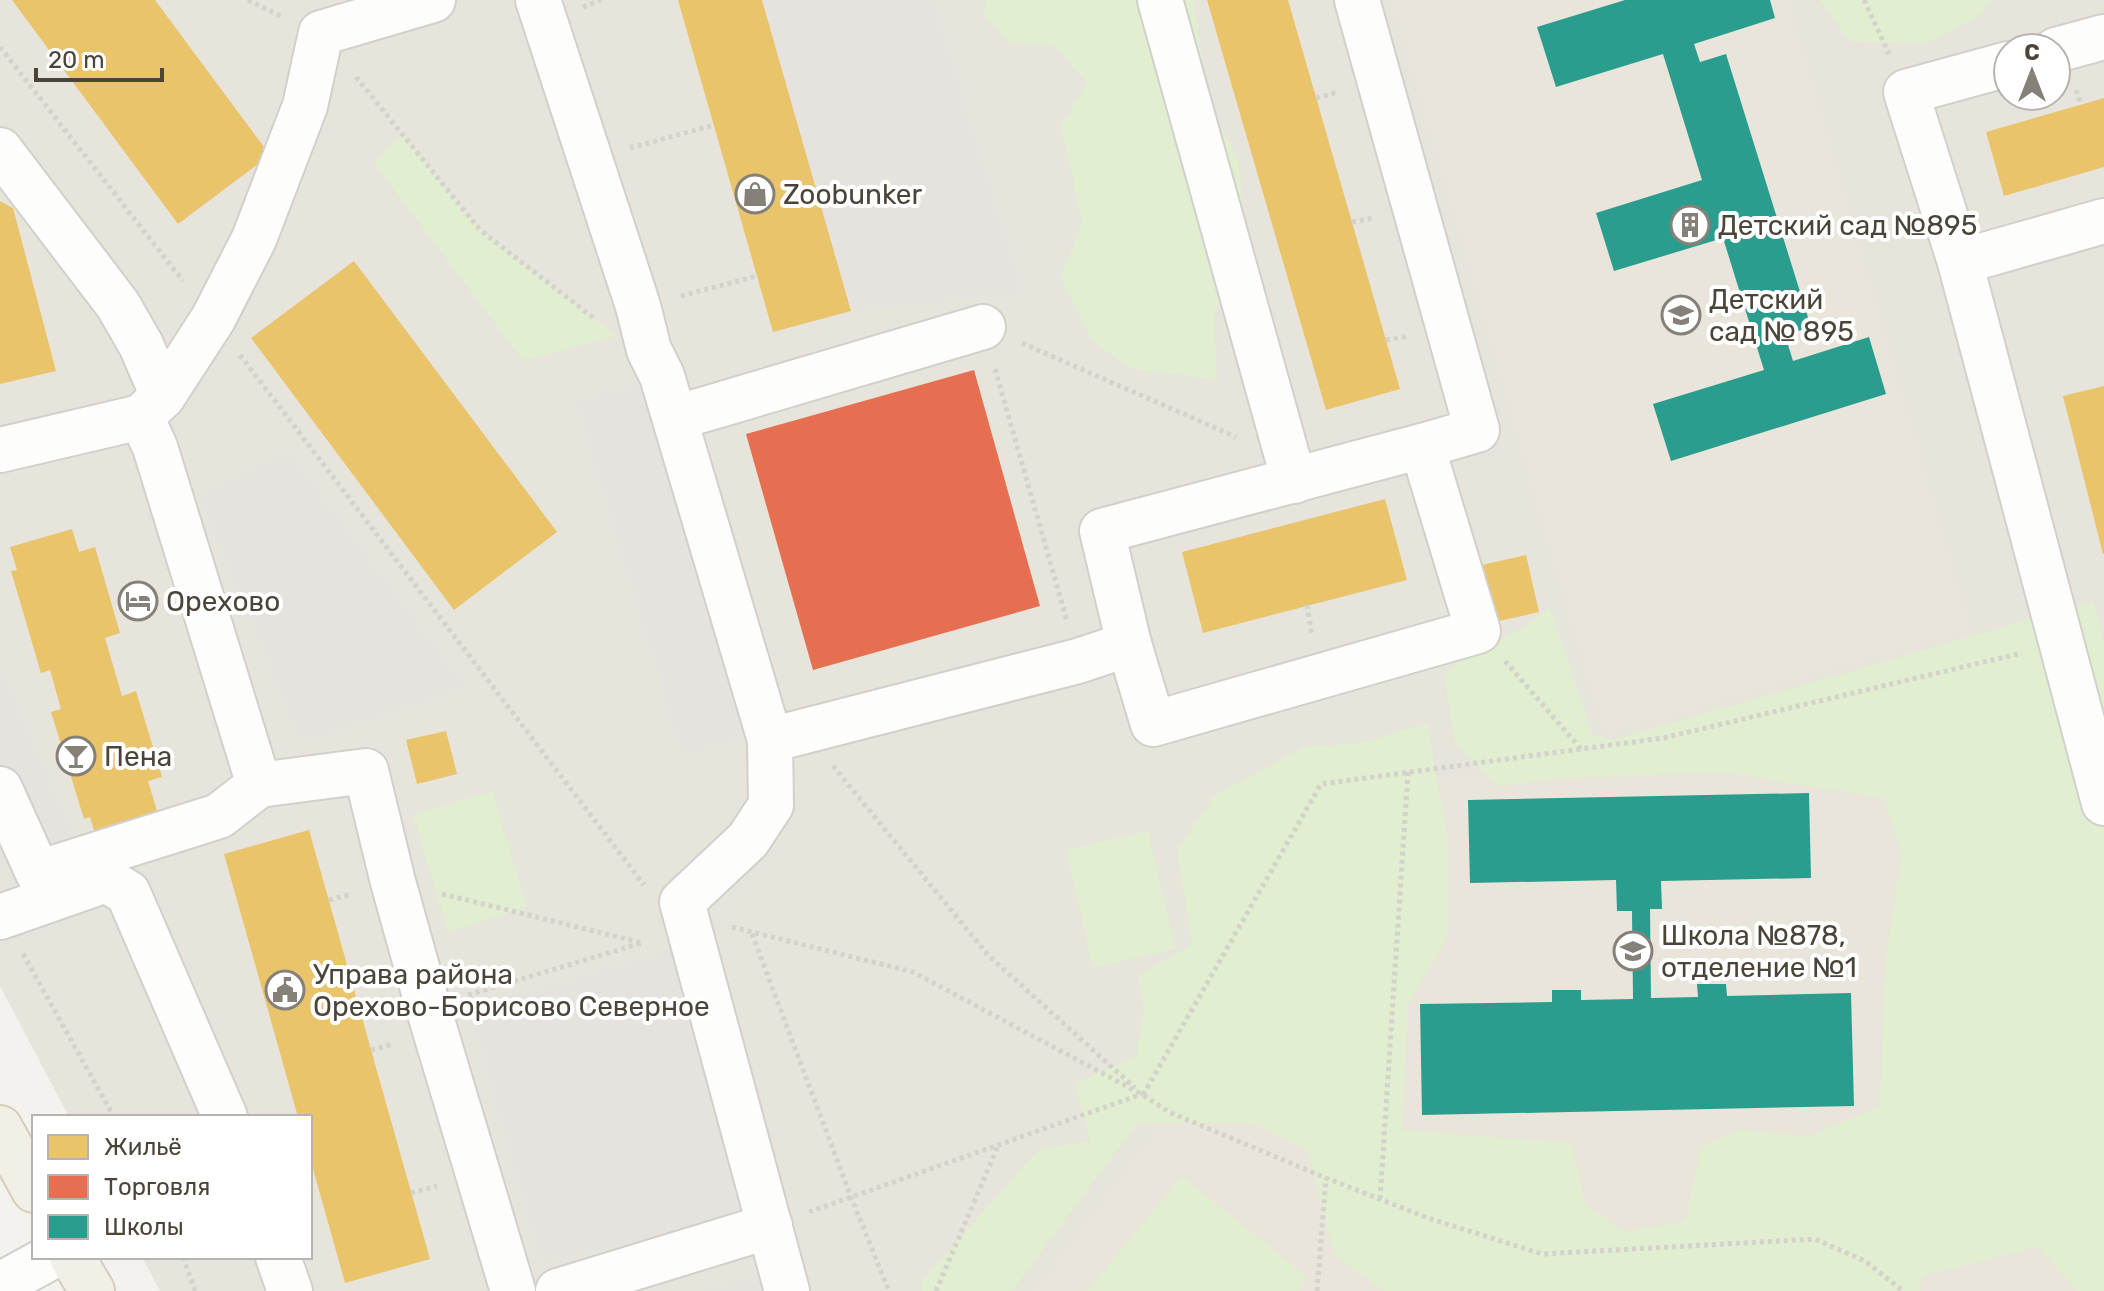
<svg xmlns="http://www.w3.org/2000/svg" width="2104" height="1291" font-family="Rubik,sans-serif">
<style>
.residential{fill:#e7e4dc;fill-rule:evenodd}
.education{fill:#eae5da}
.green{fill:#e1eecf}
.parking{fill:#e6e3df}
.homes{fill:#e9c46a}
.shops{fill:#e76f51}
.schools{fill:#2a9d8f}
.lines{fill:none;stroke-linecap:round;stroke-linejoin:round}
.minor-casing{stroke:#d2d0cb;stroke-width:48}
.major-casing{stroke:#d6cebb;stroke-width:48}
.path{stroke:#d3d2cc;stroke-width:5;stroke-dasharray:4 4;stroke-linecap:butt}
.minor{stroke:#fdfdfc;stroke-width:44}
.major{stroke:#f2efe6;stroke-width:44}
.labels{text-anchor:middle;stroke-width:8;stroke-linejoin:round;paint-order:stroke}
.poi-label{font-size:28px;fill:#4b4439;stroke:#fff;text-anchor:start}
</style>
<rect width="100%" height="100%" fill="#f4f2ee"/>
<path class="residential" d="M0,0H2104V1291H160L142,1257H310V1117H69L0,986ZM2008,48H2056V96H2008Z"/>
<g class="education">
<polygon points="1392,0 1788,0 1970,630 1604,735"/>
<polygon points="1943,713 2093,1291 1035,1291 1169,1112 1353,789"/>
</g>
<g class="green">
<polygon points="986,0 1193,0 1211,107 1239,163 1245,230 1214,315 1217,380 1129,368 1092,340 1061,277 1082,222 1061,126 1087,83 1054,45 1010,43 984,14"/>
<polygon points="1820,0 1991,0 1977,17 1925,44 1849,41"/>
<polygon points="401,134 480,230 616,336 523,360 374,163"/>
<polygon points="2093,601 2104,641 2104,1291 2077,1291 2038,1247 1923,1276 1919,1291 1384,1291 1334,1255 1308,1151 1252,1123 1137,1123 1012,1291 922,1291 920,1283 1038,1150 1090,1141 1075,1083 1136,1056 1144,1010 1138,976 1192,944 1177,850 1215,795 1305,747 1360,743 1427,723 1448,840 1448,935 1408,1005 1402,1130 1572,1143 1585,1204 1624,1232 1685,1221 1701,1147 1739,1130 1810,1136 1880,1106 1886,953 1902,855 1883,798 1722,772 1556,779 1496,786 1455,743 1444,673 1478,649 1523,628 1550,608 1592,734 1613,740"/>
<polygon points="492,791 527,907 448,932 413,815"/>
<polygon points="1148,831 1175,949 1093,968 1066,850"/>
<polygon points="1182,1176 1308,1278 1298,1291 1087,1291"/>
</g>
<g class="parking">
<polygon points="762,0 933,0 1022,294 851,311"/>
<polygon points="662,376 767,728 683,756 576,402"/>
<polygon points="288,452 466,688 301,743 199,495"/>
<polygon points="0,670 76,838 1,869 0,867"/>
<polygon points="671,950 747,1212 541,1264 470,1008"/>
<polygon points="761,1274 766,1291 698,1291"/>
</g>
<g class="homes">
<polygon points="12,0 155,0 270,155 178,224"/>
<polygon points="678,0 762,0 851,311 773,332"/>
<polygon points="1207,0 1288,0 1400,389 1326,410"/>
<polygon points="2104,98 2104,167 2004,196 1986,132"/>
<polygon points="0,201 13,208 56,371 0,384"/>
<polygon points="354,261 557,532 454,610 251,338"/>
<polygon points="2104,386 2104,554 2103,554 2063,396"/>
<polygon points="1385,499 1407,580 1203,633 1182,552"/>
<polygon points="72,529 79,552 95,547 120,633 105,638 122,696 136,691 162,777 148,781 160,821 97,840 90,817 84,819 51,712 61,709 50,670 41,673 11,571 17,570 10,547"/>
<polygon points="1526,555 1539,612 1495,622 1482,565"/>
<polygon points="446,731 457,774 417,784 406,740"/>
<polygon points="309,830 430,1259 345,1283 310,1158 310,1117 298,1117 224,854"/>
</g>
<polygon class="shops" points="974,370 1040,606 813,670 746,434"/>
<g class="schools">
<polygon points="1625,0 1770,0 1775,18 1694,44 1700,62 1726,54 1811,327 1785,335 1793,361 1869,337 1886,394 1671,461 1653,404 1764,370 1723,238 1614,271 1596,213 1702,180 1663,54 1556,87 1537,27"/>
<polygon points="1809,793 1811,878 1661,881 1662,909 1650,909 1651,998 1698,997 1697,984 1726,984 1727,996 1851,993 1854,1106 1422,1115 1420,1004 1552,1002 1552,990 1581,990 1581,1000 1633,999 1632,911 1617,911 1616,880 1470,883 1468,800"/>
</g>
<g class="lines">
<g class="minor-casing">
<g id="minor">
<polyline points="538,0 638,306 649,350 662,376 770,740 771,805 748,840 682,902 787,1291"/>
<polyline points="1160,0 1294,481"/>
<polyline points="1357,0 1477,430 1422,446"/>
<polyline points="2056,50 2104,37"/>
<polyline points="2008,64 1906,92 1960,262 2104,803"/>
<polyline points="0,150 118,305 141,345 163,396"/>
<polyline points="1960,262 2104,221"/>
<polyline points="675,418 983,327"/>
<polygon points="1422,446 1478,631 1153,724 1129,644 1102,531"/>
<polyline points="0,450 141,417 163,396 213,319 254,239 305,106 321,33 433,0"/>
<polyline points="770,740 1078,661 1129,644"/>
<polyline points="259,785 366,771 393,882 428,1007 513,1291"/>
<polyline points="0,789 38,873 219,816 259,785 155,447 141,417"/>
<polyline points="0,917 106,880 128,893 225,1117"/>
<polyline points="278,1257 290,1291"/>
<polyline points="0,1285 51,1257"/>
<polyline points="558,1291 770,1226"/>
</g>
</g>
<g class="major-casing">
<g id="major">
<polyline points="0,1128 34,1190"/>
<polyline points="72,1257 92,1291"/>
</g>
</g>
<g class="path">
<polyline points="248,0 283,17"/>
<polyline points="1864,0 1889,54"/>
<polyline points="583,7 601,0"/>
<polyline points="0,47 183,281"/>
<polyline points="356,77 480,230 595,319"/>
<polyline points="2076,90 2081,104"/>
<polyline points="1316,98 1338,92"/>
<polyline points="630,148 714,125"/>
<polyline points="1352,222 1374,218"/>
<polyline points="681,296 757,276"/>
<polyline points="1386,340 1408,336"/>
<polyline points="1022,343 1236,437"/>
<polyline points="240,355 644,885"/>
<polyline points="995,369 1067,621"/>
<polyline points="1307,605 1312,636"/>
<polyline points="1505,661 1581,749"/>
<polyline points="833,766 988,955 1135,1088"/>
<polyline points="442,894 643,943"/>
<polyline points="329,900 351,894"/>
<polyline points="732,927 913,972 1143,1095 1169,1112 1326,1178 1428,1218 1542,1254 1815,1239 1865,1261 1903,1291"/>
<polyline points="752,934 851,1197 889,1291"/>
<polyline points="23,954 114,1117"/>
<polyline points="468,995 642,943"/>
<polyline points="371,1050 393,1044"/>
<polyline points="1143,1095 1321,784 1663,738 2022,653"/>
<polyline points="411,1193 437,1186"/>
<polyline points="1380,1199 1408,772"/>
<polyline points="809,1212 1142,1094"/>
<polyline points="183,1257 195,1291"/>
<polyline points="936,1291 998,1146"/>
<polyline points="1317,1291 1326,1178"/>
</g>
<use href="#minor" class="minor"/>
<use href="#major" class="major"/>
</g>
<defs>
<g id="shop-ring" transform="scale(2)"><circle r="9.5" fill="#fff" stroke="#868178" stroke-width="1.5"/><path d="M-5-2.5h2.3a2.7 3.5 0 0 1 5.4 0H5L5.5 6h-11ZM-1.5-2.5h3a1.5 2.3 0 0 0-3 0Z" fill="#868178"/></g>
<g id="building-ring" transform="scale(2)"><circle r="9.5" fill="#fff" stroke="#868178" stroke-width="1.5"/><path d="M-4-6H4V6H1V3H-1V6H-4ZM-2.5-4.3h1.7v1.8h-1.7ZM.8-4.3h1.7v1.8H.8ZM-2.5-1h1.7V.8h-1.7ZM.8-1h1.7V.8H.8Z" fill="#868178"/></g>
<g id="school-ring" transform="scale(2)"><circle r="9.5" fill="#fff" stroke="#868178" stroke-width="1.5"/><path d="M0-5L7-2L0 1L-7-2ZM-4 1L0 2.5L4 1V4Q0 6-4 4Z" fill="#868178"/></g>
<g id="hotel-ring" transform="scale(2)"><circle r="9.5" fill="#fff" stroke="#868178" stroke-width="1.5"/><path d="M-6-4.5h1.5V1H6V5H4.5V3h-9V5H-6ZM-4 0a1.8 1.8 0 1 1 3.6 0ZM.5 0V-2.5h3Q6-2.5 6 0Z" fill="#868178"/></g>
<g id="bar-ring" transform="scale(2)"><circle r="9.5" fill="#fff" stroke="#868178" stroke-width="1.5"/><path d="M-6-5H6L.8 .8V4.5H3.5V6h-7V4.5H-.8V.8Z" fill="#868178"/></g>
<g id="civic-ring" transform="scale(2)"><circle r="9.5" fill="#fff" stroke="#868178" stroke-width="1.5"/><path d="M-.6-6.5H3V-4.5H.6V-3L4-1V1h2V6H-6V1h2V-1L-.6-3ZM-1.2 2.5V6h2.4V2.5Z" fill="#868178"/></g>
</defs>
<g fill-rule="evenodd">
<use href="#shop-ring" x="755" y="194"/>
<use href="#building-ring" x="1690" y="225"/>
<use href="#school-ring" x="1681" y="315"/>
<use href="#hotel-ring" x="138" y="601"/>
<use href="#bar-ring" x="76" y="756"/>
<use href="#school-ring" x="1633" y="951"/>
<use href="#civic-ring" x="285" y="990"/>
</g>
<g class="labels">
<g class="poi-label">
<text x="783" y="204">Zoobunker</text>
<text x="1718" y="235">Детский сад №895</text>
<text x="1709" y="309">Детский<tspan x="1709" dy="32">сад № 895</tspan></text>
<text x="166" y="611">Орехово</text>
<text x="104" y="766">Пена</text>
<text x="1661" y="945">Школа №878,<tspan x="1661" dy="32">отделение №1</tspan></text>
<text x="313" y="984">Управа района<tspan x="313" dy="32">Орехово-Борисово Северное</tspan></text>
</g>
</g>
<rect x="32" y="1115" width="280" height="144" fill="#ffffff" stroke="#b7b4b0" stroke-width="2"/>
<rect x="48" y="1135" width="40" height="24" fill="#e9c46a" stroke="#b7b4b0" stroke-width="2"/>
<text x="104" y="1155" font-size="24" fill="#4b4439">Жильё</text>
<rect x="48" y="1175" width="40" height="24" fill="#e76f51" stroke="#b7b4b0" stroke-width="2"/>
<text x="104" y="1195" font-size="24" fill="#4b4439">Торговля</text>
<rect x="48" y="1215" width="40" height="24" fill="#2a9d8f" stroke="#b7b4b0" stroke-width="2"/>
<text x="104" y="1235" font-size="24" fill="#4b4439">Школы</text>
<g transform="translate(2032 72)"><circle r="38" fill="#ffffff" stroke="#b7b4b0" stroke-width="2"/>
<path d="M0-6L14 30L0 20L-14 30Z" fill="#868178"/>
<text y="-12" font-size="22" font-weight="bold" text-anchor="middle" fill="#4b4439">С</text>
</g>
<path d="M36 68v12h126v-12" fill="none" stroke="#4b4439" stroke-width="4"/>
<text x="48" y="68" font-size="24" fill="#4b4439" stroke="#ffffff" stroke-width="6" paint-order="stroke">20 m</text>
</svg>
